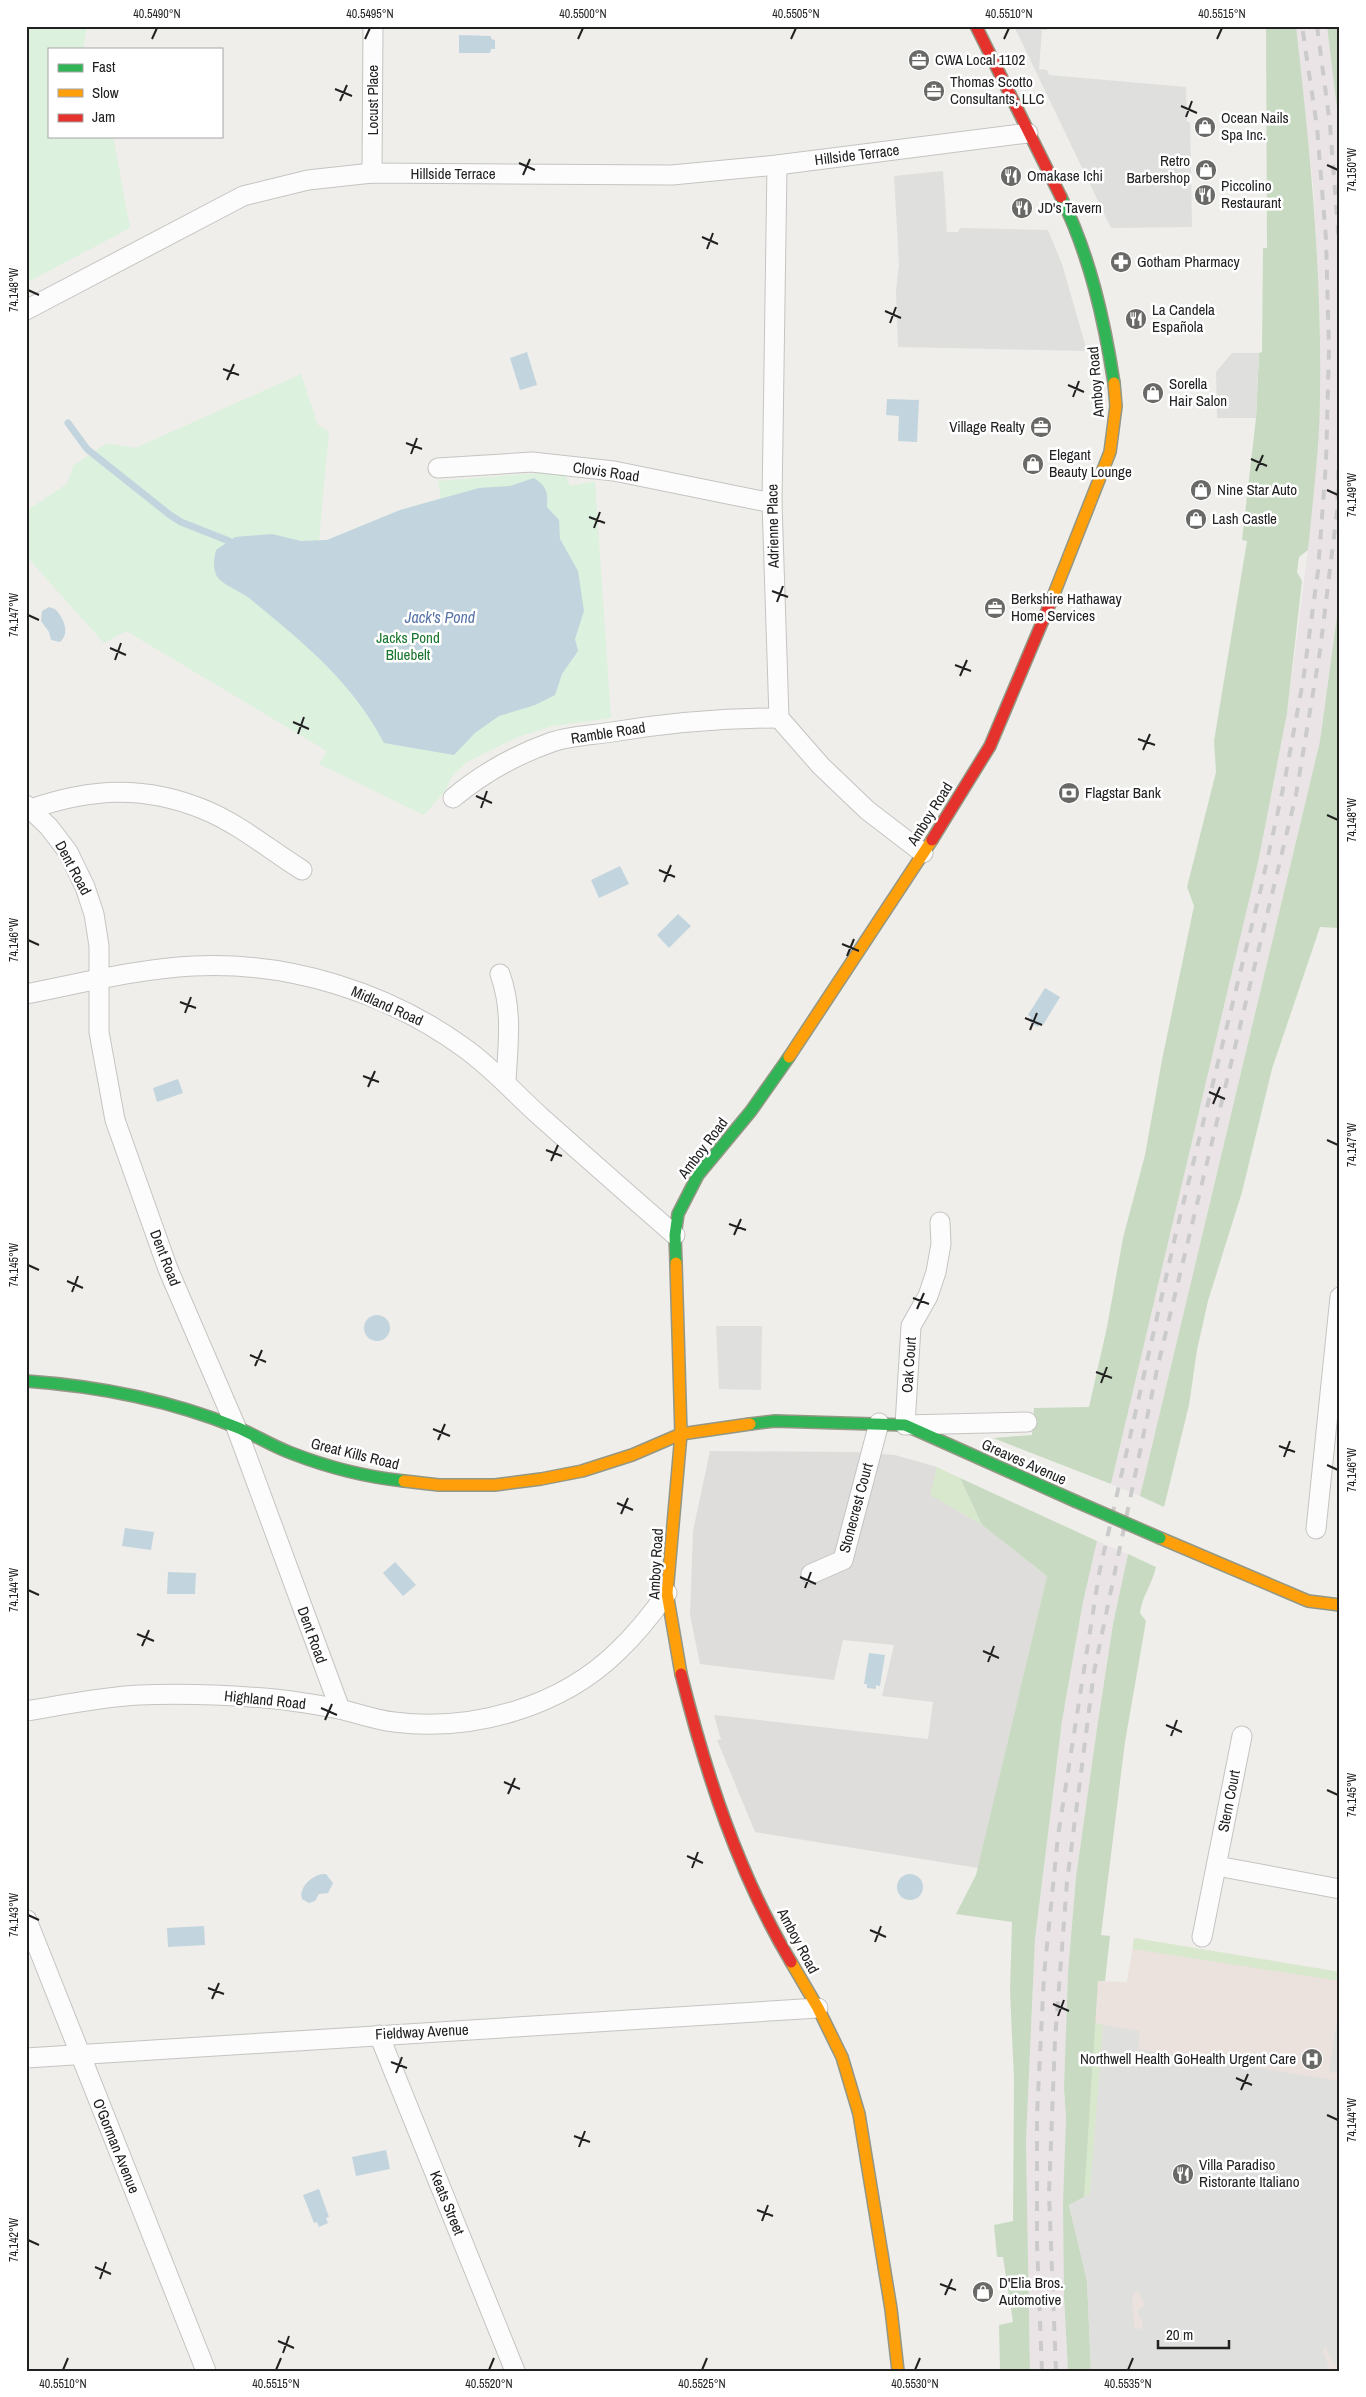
<svg xmlns="http://www.w3.org/2000/svg" width="1366" height="2397" font-family="'Archivo Narrow',sans-serif">
<style>
.residential{fill:#dedddb}
.commercial{fill:#ebe1dd}
.industrial{fill:#ebe4e7}
.grass{fill:#d8e8cd}
.forest{fill:#c8dbc2}
.park{fill:#dcf1de}
.parking{fill:#dfdfdd;fill-rule:evenodd}
.water{fill:#c2d4de}
.lines{fill:none;stroke-linecap:round;stroke-linejoin:round}
.stream{stroke:#c2d4de;stroke-width:7}
.street-casing{stroke:#c5c4c2;stroke-width:21}
.fast-casing{stroke:#939784;stroke-width:14}
.slow-casing{stroke:#939784;stroke-width:14}
.jam-casing{stroke:#939784;stroke-width:14}
.street{stroke:#fdfcfc;stroke-width:19}
.fast{stroke:#30b455;stroke-width:11}
.slow{stroke:#ff9f0a;stroke-width:11}
.jam{stroke:#e5322d;stroke-width:11}
.rail{stroke:#cbcbcb;stroke-width:4;stroke-dasharray:10 10;stroke-linecap:butt}
.fast-bridge-casing{stroke:#939784;stroke-width:14;stroke-linecap:butt}
.fast-bridge{stroke:#30b455;stroke-width:11}
.ticks{fill:none;stroke:#212121;stroke-width:2}
.labels{text-anchor:middle;stroke-width:5;stroke-linejoin:round;paint-order:stroke}
.poi-label{font-size:15px;fill:#212121;stroke:#fff;text-anchor:start}
.street-label{font-size:15px;fill:#212121;stroke:#fff}
.park-label{font-size:15px;fill:#19752d;stroke:#fff}
.water-label{font-size:16px;font-style:italic;fill:#5774a7;stroke:#fff}
.neatline{fill:none;stroke:#212121;stroke-width:2}
.ticks-label{font-size:12px;text-anchor:middle;fill:#212121}
</style>
<rect width="100%" height="100%" fill="#efeeea"/>
<polygon class="residential" points="710,1451 853,1452 895,1455 937,1467 931,1495 982,1525 1047,1576 978,1868 755,1832 717,1740 721,1740 714,1715 928,1739 933,1702 882,1696 894,1645 843,1640 834,1680 700,1664 690,1615 693,1531"/>
<polygon class="commercial" points="1134,1938 1340,1972 1340,2371 1091,2371 1087,2281 1072,2224 1098,1981 1127,1982"/>
<g class="industrial">
<polygon points="1296,26 1327,26 1340,134 1340,594 1320,741 1140,1496 1111,1484 1259,858 1287,713 1308,550 1320,396 1320,318 1313,185"/>
<polygon points="1097,1541 1128,1554 1113,1624 1097,1728 1076,1877 1068,1972 1064,2087 1066,2119 1064,2297 1068,2371 1030,2371 1026,2142 1035,1939 1062,1721 1083,1602"/>
</g>
<g class="grass">
<polygon points="937,1467 960,1478 982,1525 930,1495"/>
<polygon points="1134,1938 1340,1972 1340,1981 1133,1949"/>
<polygon points="1094,2022 1103,2025 1090,2194 1084,2197"/>
</g>
<g class="forest">
<path d="M1266,26H1296C1310,149 1322,271 1320,394C1320,446 1313,498 1308,550L1299,557L1297,572L1302,581L1287,713L1259,858L1111,1484L993,1438L1032,1435L1034,1408L1089,1407L1107,1327L1123,1238L1145,1155L1162,1060L1194,906L1187,887L1216,772L1214,741L1247,541L1242,540L1256,418L1259,353L1262,352L1263,248H1267Z"/>
<polygon points="1327,26 1340,26 1340,134"/>
<polygon points="1340,594 1340,928 1320,927 1272,1069 1242,1192 1208,1301 1197,1350 1189,1405 1164,1507 1140,1496 1320,741"/>
<polygon points="960,1478 1097,1541 1083,1602 1062,1721 1035,1939 1026,2142 1030,2371 1000,2371 999,2325 1013,2322 1003,2257 997,2257 994,2225 1013,2221 1014,2080 1010,1991 1012,1922 956,1914 976,1875 1047,1576 982,1525"/>
<path d="M1128,1554L1156,1567C1151,1587 1143,1594 1140,1613L1146,1621L1125,1742L1101,1935L1110,1936L1105,1981H1098L1084,2197L1069,2205L1087,2281L1091,2371H1068L1064,2297L1063,2203L1066,2119L1064,2087L1068,1972L1076,1877L1097,1728L1113,1624Z"/>
</g>
<g class="park">
<polygon points="26,26 87,26 83,49 49,49 49,136 113,136 130,228 26,283"/>
<polygon points="301,374 318,425 329,432 319,540 327,540 400,510 441,498 438,481 538,473 565,474 570,486 595,481 611,718 553,726 518,737 485,753 467,762 453,775 445,791 424,815 319,764 327,751 126,631 104,643 26,556 26,511 67,484 73,466 107,443 135,448"/>
</g>
<g class="parking">
<polygon points="1014,26 1048,26 1047,30 1042,30 1039,69 1047,70 1049,75 1186,87 1187,122 1190,122 1192,227 1111,228"/>
<polygon points="943,171 947,232 958,232 960,228 1048,230 1062,264 1087,351 898,347 896,290 899,264 894,176"/>
<polygon points="1232,353 1259,353 1256,418 1217,418 1216,372"/>
<polygon points="716,1326 762,1326 761,1390 719,1389"/>
<polygon points="1340,2003 1340,2073 1329,2071"/>
<path d="M1103,2025L1140,2031L1138,2049L1340,2081V2361L1334,2364L1325,2347L1323,2352L1329,2366L1321,2371H1091L1087,2281L1069,2205L1090,2194ZM1136,2291L1139,2292L1145,2306L1137,2310L1143,2324L1142,2328L1138,2330L1134,2326L1132,2297Z"/>
</g>
<g class="water">
<polygon points="459,35 491,36 491,39 495,40 495,49 491,49 490,53 459,53"/>
<polygon points="527,352 537,385 520,390 510,358"/>
<polygon points="887,399 919,400 917,442 898,441 899,416 886,415"/>
<path d="M534,478C547,486 548,493 547,507L559,520L560,539L578,571L584,611L575,639L578,651L562,674L555,695L535,705L499,716L475,733L454,755L384,743C352,682 306,645 254,602C245,593 227,587 219,579C212,571 214,559 216,550L235,537L272,534L301,541L327,540L400,510L479,488L510,486Z"/>
<path d="M49,607L55,609C63,617 71,633 60,642L51,640L49,632L41,621L42,611Z"/>
<polygon points="620,866 629,884 599,898 591,880"/>
<polygon points="678,914 691,926 669,948 657,935"/>
<polygon points="1045,988 1060,997 1043,1025 1040,1023 1038,1027 1029,1021 1031,1017 1028,1015"/>
<polygon points="178,1079 183,1093 157,1102 153,1088"/>
<circle cx="377" cy="1328" r="13"/>
<polygon points="125,1528 154,1532 151,1550 122,1546"/>
<polygon points="395,1562 416,1585 403,1596 383,1573"/>
<polygon points="168,1572 196,1573 195,1594 167,1594"/>
<polygon points="869,1653 885,1655 880,1686 876,1685 876,1689 867,1688 867,1684 864,1684"/>
<path d="M326,1874L333,1883L328,1893L319,1894L315,1901L309,1903L302,1899C298,1887 314,1873 326,1874Z"/>
<circle cx="910" cy="1887" r="13"/>
<polygon points="204,1926 205,1945 168,1947 167,1928"/>
<polygon points="386,2150 390,2169 356,2176 352,2157"/>
<polygon points="319,2189 329,2217 326,2218 328,2223 319,2227 317,2222 314,2223 303,2195"/>
</g>
<g class="lines">
<polyline class="stream" points="68,423 87,449 170,515 181,522 229,541"/>
<g class="street-casing">
<g id="street">
<polyline points="777,165 772,503 779,718 821,766 867,810 923,853"/>
<polyline points="372,173 373,26"/>
<polyline points="26,310 243,196 308,180 372,173 672,175 777,165 1028,133"/>
<polyline points="438,468 532,462 614,471 772,503"/>
<path d="M453,798C483,773 515,755 552,742C570,736 593,735 612,732C668,723 722,718 779,718"/>
<polyline points="26,805 49,827 68,852 85,887 94,914 99,946 99,1032 115,1120 168,1269 236,1427 340,1709"/>
<path d="M31,809C91,788 145,785 205,810C239,824 270,850 302,870"/>
<path d="M500,974C513,1010 508,1044 506,1081"/>
<path d="M26,994C82,983 137,969 193,966C288,961 387,992 463,1047C493,1068 515,1094 542,1118C586,1157 630,1196 675,1235"/>
<polyline points="940,1222 941,1244 936,1272 928,1296 911,1326 905,1425 1027,1422"/>
<polyline points="1316,1529 1340,1297"/>
<polyline points="811,1574 843,1560 879,1423"/>
<path d="M26,1711C63,1705 101,1697 139,1695C184,1693 230,1695 275,1699C296,1701 318,1705 339,1709C357,1713 375,1720 394,1722C473,1732 561,1707 618,1651C637,1633 652,1614 667,1593"/>
<polyline points="1217,1866 1340,1889"/>
<polyline points="27,1920 206,2371"/>
<polyline points="1202,1937 1242,1736"/>
<polyline points="379,2035 515,2371"/>
<polyline points="26,2058 818,2008"/>
</g>
</g>
<g class="fast-casing">
<g id="fast">
<path d="M1061,197C1090,256 1104,319 1114,383"/>
<polyline points="676,1263 675,1235 678,1214 698,1175 751,1111 789,1057"/>
<path d="M26,1381C98,1386 169,1400 236,1427C255,1435 272,1446 291,1453C327,1467 366,1477 404,1481"/>
<polyline points="750,1424 775,1421 905,1425 1075,1501"/>
</g>
</g>
<g class="slow-casing">
<g id="slow">
<polyline points="1052,599 1110,452 1116,406 1114,383"/>
<polyline points="789,1057 932,840"/>
<polyline points="676,1263 681,1434 667,1593 681,1674"/>
<polyline points="404,1481 439,1485 495,1485 541,1479 582,1471 632,1455 681,1434 750,1424"/>
<polyline points="1160,1538 1308,1601 1340,1605"/>
<polyline points="791,1962 818,2008 842,2057 859,2114 891,2309 898,2371"/>
</g>
</g>
<g class="jam-casing">
<g id="jam">
<polyline points="976,26 1061,197"/>
<polyline points="932,840 990,746 1052,599"/>
<path d="M681,1674C706,1774 738,1873 791,1962"/>
</g>
</g>
<use href="#street" class="street"/>
<use href="#fast" class="fast"/>
<use href="#slow" class="slow"/>
<use href="#jam" class="jam"/>
<g class="rail">
<polyline points="1317,26 1330,125 1340,256"/>
<polyline points="1042,2371 1037,2244 1037,2115 1044,1975 1058,1836 1099,1574 1176,1233 1261,888 1284,784 1303,681 1318,571 1326,463 1329,348 1326,239 1317,127 1302,26"/>
<polyline points="1056,2371 1049,2194 1055,2039 1067,1882 1094,1672 1158,1365 1296,795 1320,651 1337,512 1340,426"/>
</g>
<g class="fast-bridge-casing">
<polyline id="fast-bridge" points="1075,1501 1160,1538"/>
</g>
<use href="#fast-bridge" class="fast-bridge"/>
</g>
<path class="ticks" d="M152,39L157,28M365,39L370,28M578,39L583,28M791,39L796,28M1004,39L1009,28M1217,39L1222,28M335,89L352,96M340,101L347,85M1181,106L1197,113M1186,117L1192,101M519,163L535,170M1327,165L1338,170M523,175L530,159M702,237L718,244M707,249L713,233M28,290L39,295M885,311L901,318M890,323L896,307M223,369L239,375M227,380L234,364M1068,385L1084,392M1073,397L1079,381M406,443L422,449M411,454L417,438M1251,459L1267,466M1256,471L1263,455M1327,490L1338,495M589,517L605,523M594,528L600,512M772,591L788,597M777,602L783,586M28,615L39,620M110,648L126,655M115,660L121,643M955,665L971,671M960,676L967,660M293,722L309,729M298,734L304,717M1138,739L1155,745M1143,750L1150,734M476,796L492,803M481,808L487,791M1327,815L1338,820M659,870L675,877M664,882L671,865M28,940L39,945M842,944L859,951M847,956L854,939M180,1002L196,1008M185,1013L191,997M1025,1018L1042,1025M1030,1030L1037,1013M363,1076L379,1082M368,1087L375,1071M1209,1092L1225,1099M1213,1104L1220,1087M1327,1140L1338,1145M546,1150L562,1156M551,1161L558,1145M729,1224L746,1230M734,1235L741,1219M28,1265L39,1270M67,1281L83,1288M72,1292L78,1276M913,1298L929,1304M917,1309L924,1293M250,1355L266,1362M255,1366L262,1350M1096,1372L1112,1378M1101,1383L1107,1367M433,1429L450,1436M438,1440L445,1424M1279,1446L1295,1452M1284,1457L1290,1441M1327,1465L1338,1470M617,1503L633,1510M621,1514L628,1498M800,1577L816,1584M805,1588L811,1572M28,1590L39,1595M137,1634L154,1641M142,1646L149,1630M983,1651L999,1658M988,1662L994,1646M321,1708L337,1715M325,1720L332,1704M1166,1725L1182,1732M1171,1736L1177,1720M504,1782L520,1789M1327,1790L1338,1795M508,1794L515,1778M687,1856L703,1863M692,1868L698,1852M28,1915L39,1920M870,1930L886,1937M875,1942L881,1926M208,1988L224,1994M212,1999L219,1983M1053,2004L1069,2011M1058,2016L1064,2000M391,2062L407,2068M396,2073L402,2057M1236,2078L1252,2085M1241,2090L1248,2074M1327,2115L1338,2120M574,2136L590,2142M579,2147L585,2131M757,2210L773,2216M762,2221L768,2205M28,2240L39,2245M95,2267L111,2274M100,2279L106,2262M940,2284L956,2290M945,2295L952,2279M278,2341L294,2348M283,2353L289,2336M63,2370L68,2358M276,2370L281,2358M489,2370L494,2358M702,2370L707,2358M915,2370L920,2358M1128,2370L1133,2358"/>
<defs>
<g id="office-disc" transform="scale(1.125)"><circle r="9.5" fill="#696967" stroke="#fff"/><path d="M-6-3h4V-5.5h4V-3h4V5H-6ZM-1-4.5V-3h2v-1.5ZM-6 0V1H6V0Z" fill="#fff"/></g>
<g id="shop-disc" transform="scale(1.125)"><circle r="9.5" fill="#696967" stroke="#fff"/><path d="M-5-2.5h2.3a2.7 3.5 0 0 1 5.4 0H5L5.5 6h-11ZM-1.5-2.5h3a1.5 2.3 0 0 0-3 0Z" fill="#fff"/></g>
<g id="restaurant-disc" transform="scale(1.125)"><circle r="9.5" fill="#696967" stroke="#fff"/><path d="M-5-6h1v4h1v-4h1v4h1v-4h1v5L-1.5 .5V6h-2V.5L-5-1ZM5-6V6H3V1.5H1.5Q1.5-4 5-6Z" fill="#fff"/></g>
<g id="pharmacy-disc" transform="scale(1.125)"><circle r="9.5" fill="#696967" stroke="#fff"/><path d="M-2-6h4v4h4v4h-4v4h-4v-4h-4v-4h4Z" fill="#fff"/></g>
<g id="bank-disc" transform="scale(1.125)"><circle r="9.5" fill="#696967" stroke="#fff"/><path d="M-6-4H6V4H-6ZM0-2.3a2.3 2.3 0 1 0 0 4.6a2.3 2.3 0 1 0 0-4.6Z" fill="#fff"/></g>
<g id="hospital-disc" transform="scale(1.125)"><circle r="9.5" fill="#696967" stroke="#fff"/><path d="M-5-5h3v3.5h4V-5h3V5h-3V1.5h-4V5h-3Z" fill="#fff"/></g>
</defs>
<g fill-rule="evenodd">
<use href="#office-disc" x="919" y="60"/>
<use href="#office-disc" x="934" y="91"/>
<use href="#shop-disc" x="1205" y="127"/>
<use href="#shop-disc" x="1206" y="170"/>
<use href="#restaurant-disc" x="1011" y="176"/>
<use href="#restaurant-disc" x="1205" y="195"/>
<use href="#restaurant-disc" x="1022" y="208"/>
<use href="#pharmacy-disc" x="1121" y="262"/>
<use href="#restaurant-disc" x="1136" y="319"/>
<use href="#shop-disc" x="1153" y="393"/>
<use href="#office-disc" x="1041" y="427"/>
<use href="#shop-disc" x="1033" y="464"/>
<use href="#shop-disc" x="1201" y="490"/>
<use href="#shop-disc" x="1196" y="519"/>
<use href="#office-disc" x="995" y="608"/>
<use href="#bank-disc" x="1069" y="793"/>
<use href="#hospital-disc" x="1312" y="2059"/>
<use href="#restaurant-disc" x="1183" y="2174"/>
<use href="#shop-disc" x="983" y="2292"/>
</g>
<g class="labels">
<g class="poi-label">
<text x="935" y="65">CWA Local 1102</text>
<text x="950" y="87">Thomas Scotto<tspan x="950" dy="17">Consultants, LLC</tspan></text>
<text x="1221" y="123">Ocean Nails<tspan x="1221" dy="17">Spa Inc.</tspan></text>
<text x="1190" y="166" text-anchor="end">Retro<tspan x="1190" dy="17">Barbershop</tspan></text>
<text x="1027" y="181">Omakase Ichi</text>
<text x="1221" y="191">Piccolino<tspan x="1221" dy="17">Restaurant</tspan></text>
<text x="1038" y="213">JD's Tavern</text>
<text x="1137" y="267">Gotham Pharmacy</text>
<text x="1152" y="315">La Candela<tspan x="1152" dy="17">Española</tspan></text>
<text x="1169" y="389">Sorella<tspan x="1169" dy="17">Hair Salon</tspan></text>
<text x="1025" y="432" text-anchor="end">Village Realty</text>
<text x="1049" y="460">Elegant<tspan x="1049" dy="17">Beauty Lounge</tspan></text>
<text x="1217" y="495">Nine Star Auto</text>
<text x="1212" y="524">Lash Castle</text>
<text x="1011" y="604">Berkshire Hathaway<tspan x="1011" dy="17">Home Services</tspan></text>
<text x="1085" y="798">Flagstar Bank</text>
<text x="1296" y="2064" text-anchor="end">Northwell Health GoHealth Urgent Care</text>
<text x="1199" y="2170">Villa Paradiso<tspan x="1199" dy="17">Ristorante Italiano</tspan></text>
<text x="999" y="2288">D'Elia Bros.<tspan x="999" dy="17">Automotive</tspan></text>
</g>
<g class="street-label">
<text transform="translate(373 100) rotate(-90)" y="5">Locust Place</text>
<text transform="translate(857 155) rotate(-7)" y="5">Hillside Terrace</text>
<text x="453" y="179">Hillside Terrace</text>
<text transform="translate(1096 382) rotate(-95)" y="5">Amboy Road</text>
<text transform="translate(606 472) rotate(8)" y="5">Clovis Road</text>
<text transform="translate(773 526) rotate(-91)" y="5">Adrienne Place</text>
<text transform="translate(608 733) rotate(-9)" y="5">Ramble Road</text>
<text transform="translate(930 814) rotate(-58)" y="5">Amboy Road</text>
<text transform="translate(73 868) rotate(62)" y="5">Dent Road</text>
<text transform="translate(387 1006) rotate(24)" y="5">Midland Road</text>
<text transform="translate(703 1148) rotate(-53)" y="5">Amboy Road</text>
<text transform="translate(165 1258) rotate(69)" y="5">Dent Road</text>
<text transform="translate(909 1365) rotate(-86)" y="5">Oak Court</text>
<text transform="translate(355 1454) rotate(14)" y="5">Great Kills Road</text>
<text transform="translate(1024 1462) rotate(24)" y="5">Greaves Avenue</text>
<text transform="translate(856 1508) rotate(-75)" y="5">Stonecrest Court</text>
<text transform="translate(656 1564) rotate(-87)" y="5">Amboy Road</text>
<text transform="translate(312 1635) rotate(70)" y="5">Dent Road</text>
<text transform="translate(265 1700) rotate(6)" y="5">Highland Road</text>
<text transform="translate(1229 1801) rotate(-79)" y="5">Stern Court</text>
<text transform="translate(798 1941) rotate(62)" y="5">Amboy Road</text>
<text transform="translate(422 2032) rotate(-3)" y="5">Fieldway Avenue</text>
<text transform="translate(116 2146) rotate(68)" y="5">O'Gorman Avenue</text>
<text transform="translate(447 2203) rotate(68)" y="5">Keats Street</text>
</g>
<g class="park-label">
<text x="408" y="643">Jacks Pond<tspan x="408" dy="17">Bluebelt</tspan></text>
</g>
<g class="water-label">
<text x="440" y="623">Jack's Pond</text>
</g>
</g>
<rect width="1366" height="2397" fill="none" stroke="#ffffff" stroke-width="55"/>
<rect x="48" y="48" width="175" height="90" fill="#ffffff" stroke="#a6a6a6"/>
<rect x="58" y="64" width="25" height="8" fill="#30b455" stroke="#a6a6a6"/>
<text x="92" y="72" font-size="15" fill="#212121">Fast</text>
<rect x="58" y="89" width="25" height="8" fill="#ff9f0a" stroke="#a6a6a6"/>
<text x="92" y="98" font-size="15" fill="#212121">Slow</text>
<rect x="58" y="114" width="25" height="8" fill="#e5322d" stroke="#a6a6a6"/>
<text x="92" y="122" font-size="15" fill="#212121">Jam</text>
<path d="M1158 2340v8h71v-8" fill="none" stroke="#212121" stroke-width="2.5"/>
<text x="1166" y="2340" font-size="15" fill="#212121" stroke="#ffffff" stroke-width="4" paint-order="stroke">20 m</text>
<rect x="28" y="28" width="1310" height="2342" class="neatline"/>
<g class="ticks-label">
<text x="157" y="18">40.5490°N</text>
<text x="370" y="18">40.5495°N</text>
<text x="583" y="18">40.5500°N</text>
<text x="796" y="18">40.5505°N</text>
<text x="1009" y="18">40.5510°N</text>
<text x="1222" y="18">40.5515°N</text>
<text transform="translate(1352 170) rotate(-90)" y="4">74.150°W</text>
<text transform="translate(14 290) rotate(-90)" y="4">74.148°W</text>
<text transform="translate(1352 495) rotate(-90)" y="4">74.149°W</text>
<text transform="translate(14 615) rotate(-90)" y="4">74.147°W</text>
<text transform="translate(1352 820) rotate(-90)" y="4">74.148°W</text>
<text transform="translate(14 940) rotate(-90)" y="4">74.146°W</text>
<text transform="translate(1352 1145) rotate(-90)" y="4">74.147°W</text>
<text transform="translate(14 1265) rotate(-90)" y="4">74.145°W</text>
<text transform="translate(1352 1470) rotate(-90)" y="4">74.146°W</text>
<text transform="translate(14 1590) rotate(-90)" y="4">74.144°W</text>
<text transform="translate(1352 1795) rotate(-90)" y="4">74.145°W</text>
<text transform="translate(14 1915) rotate(-90)" y="4">74.143°W</text>
<text transform="translate(1352 2120) rotate(-90)" y="4">74.144°W</text>
<text transform="translate(14 2240) rotate(-90)" y="4">74.142°W</text>
<text x="63" y="2388">40.5510°N</text>
<text x="276" y="2388">40.5515°N</text>
<text x="489" y="2388">40.5520°N</text>
<text x="702" y="2388">40.5525°N</text>
<text x="915" y="2388">40.5530°N</text>
<text x="1128" y="2388">40.5535°N</text>
</g>
</svg>
